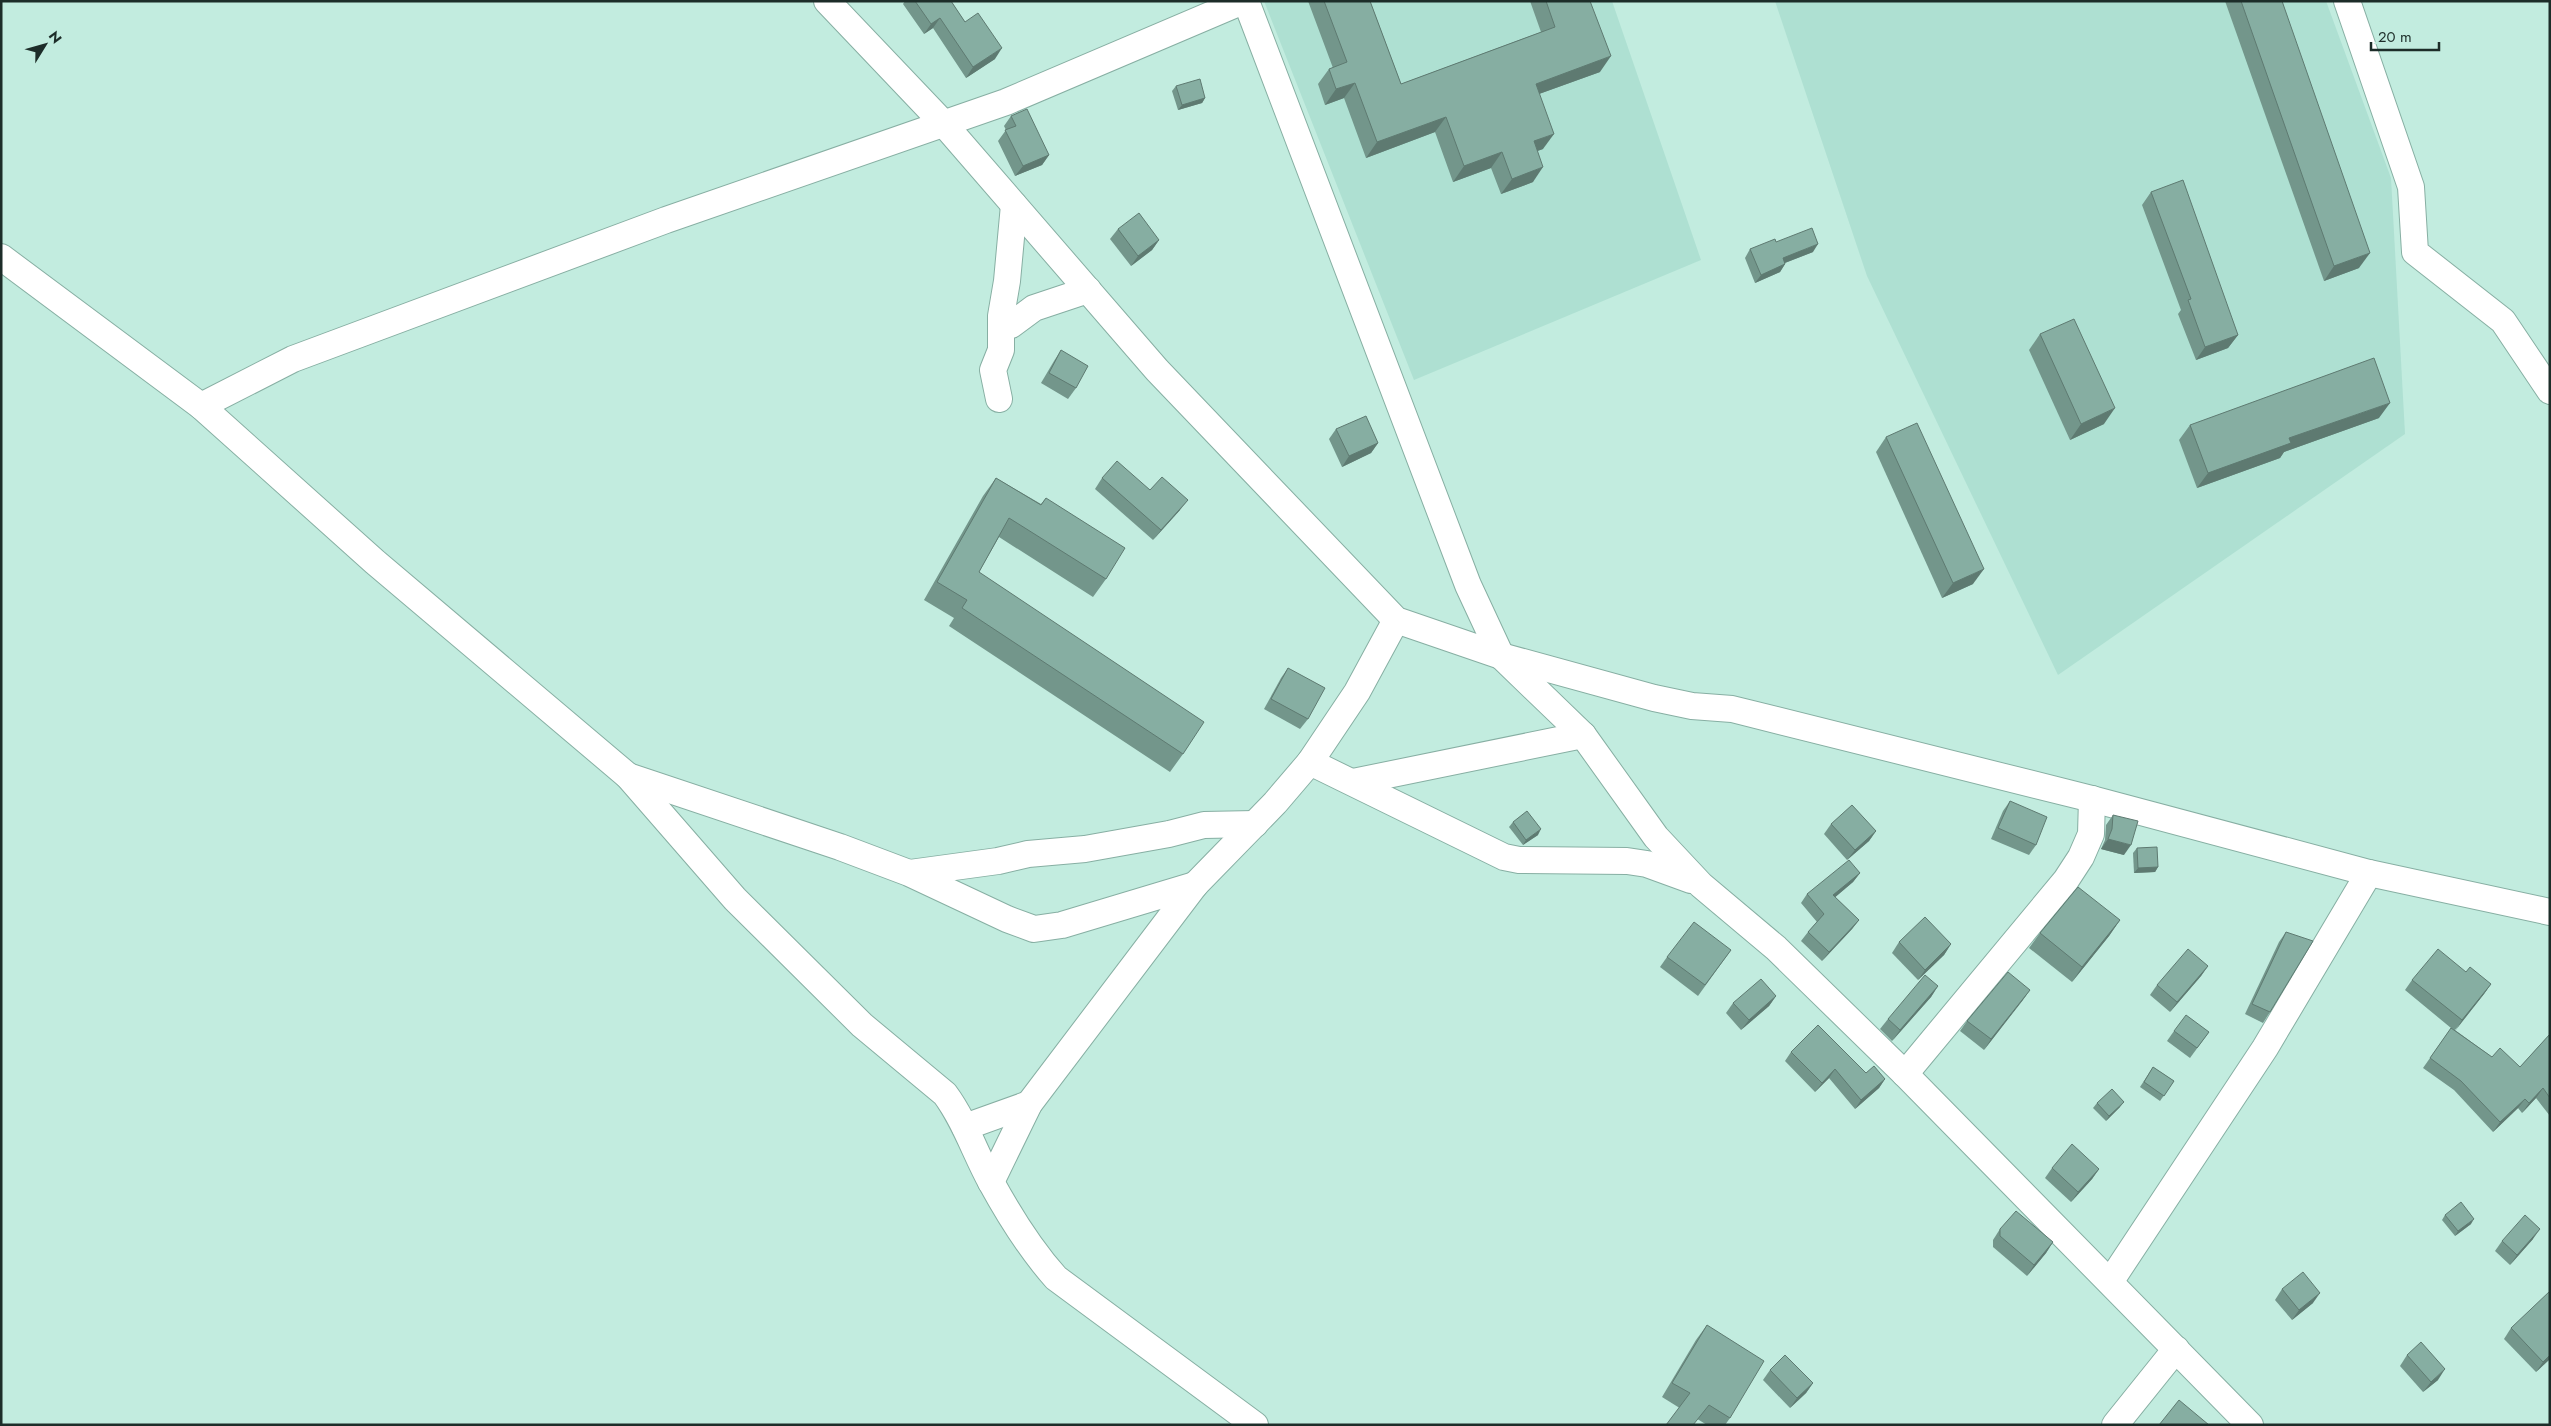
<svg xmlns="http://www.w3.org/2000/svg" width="2551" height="1426" font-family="Jost,sans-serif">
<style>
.built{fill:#aee0d2}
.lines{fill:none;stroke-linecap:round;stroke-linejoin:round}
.minor-casing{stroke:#87afa3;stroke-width:28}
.minor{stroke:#fff;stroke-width:26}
.wall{fill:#73968b}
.shaded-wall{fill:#5e7a71}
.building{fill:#86aea2;stroke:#5e7a71}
</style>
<rect width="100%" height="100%" fill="#c2ecdf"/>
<g class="built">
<polygon points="1264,1 1612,1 1701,260 1414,380"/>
<polygon points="1775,1 2326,1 2391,178 2405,434 2058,675 1867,276"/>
</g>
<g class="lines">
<g class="minor-casing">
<g id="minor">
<polyline points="827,1 944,124 1157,370 1396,620 1501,656 1654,698 1692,706 1732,709 2092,799 2369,873 2550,912"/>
<polyline points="1246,1 1468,585 1501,656 1583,735 1656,837 1701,885 1776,948 1905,1074 2250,1425"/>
<polyline points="2347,1 2411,187 2415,252 2503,321 2550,391"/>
<path d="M1,257L201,406L375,562L628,776L735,899L862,1025L945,1094C965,1121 975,1153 991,1182C1009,1215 1031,1250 1056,1278L1255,1425"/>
<polyline points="1002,328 1011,325 1034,308 1088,290"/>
<polyline points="999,399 993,370 1001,350 1001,316 1007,281 1014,205"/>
<polyline points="201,406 293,359 666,220 1006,102 1243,1"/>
<polyline points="1310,762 1504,857 1519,860 1627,861 1647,864 1691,880"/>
<polyline points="628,776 840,847 909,873 1007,919 1034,929 1062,925 1195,885"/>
<polyline points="1353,782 1583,735"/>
<polyline points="910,873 998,861 1028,854 1085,849 1169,834 1204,825 1255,824"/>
<polyline points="1905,1074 2066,880 2081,857 2091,834 2092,799"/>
<polyline points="965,1127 1029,1104"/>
<polyline points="991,1182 1029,1104 1195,885 1275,803 1310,762 1357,692 1396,620"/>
<polyline points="2110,1282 2265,1048 2369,873"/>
<polyline points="2115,1425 2176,1349"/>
</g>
</g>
<use href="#minor" class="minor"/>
</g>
<g class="wall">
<polygon points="905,1 951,1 965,22 995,59 966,78 933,28 924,34 903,4"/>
<polygon points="1308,1 1370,1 1401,84 1541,32 1530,1 1590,1 1600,72 1539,94 1543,149 1537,151 1533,182 1501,194 1491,168 1453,182 1435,132 1366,158 1344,98 1325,105 1318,84 1329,69 1333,68"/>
<polygon points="2225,1 2282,1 2359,268 2324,281"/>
<polygon points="1176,86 1205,98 1202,103 1178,110 1172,91"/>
<polygon points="1011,116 1049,155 1042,165 1015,176 998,141 1006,130 1004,126"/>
<polygon points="2151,192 2238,335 2228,348 2196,360 2178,314 2181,310 2142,205"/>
<polygon points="1118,229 1159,240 1152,250 1131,266 1110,239"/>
<polygon points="1776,242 1813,252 1785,263 1785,264 1780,272 1755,283 1745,258 1750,249"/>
<polygon points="2040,334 2104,424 2070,440 2029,350"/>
<polygon points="1061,350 1076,388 1068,399 1041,383 1054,361"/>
<polygon points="2379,418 2284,452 2280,458 2197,488 2179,440 2190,425"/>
<polygon points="1336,429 1378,443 1371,453 1342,467 1329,439"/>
<polygon points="1886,437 1973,584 1942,598 1876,452"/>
<polygon points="996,478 1041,504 1046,498 1106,579 1093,597 999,537 979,572 1183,754 1170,772 949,626 954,618 924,600 983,496"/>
<polygon points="1102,478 1150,490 1180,510 1153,540 1095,489"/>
<polygon points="1288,668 1308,719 1300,729 1264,709 1281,678"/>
<polygon points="2010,801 2036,845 2029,855 1991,839 2003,811"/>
<polygon points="2113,815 2124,855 2101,849 2105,840 2106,825"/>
<polygon points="1513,822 1538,835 1523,845 1509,827"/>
<polygon points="1831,824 1876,831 1869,841 1847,860 1824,834"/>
<polygon points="2137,848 2158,867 2155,872 2134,873 2133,853"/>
<polygon points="1860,873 1853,882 1835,897 1859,920 1852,929 1822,961 1801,941 1808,932 1817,922 1801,903 1807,894"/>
<polygon points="2120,920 2109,936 2072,982 2029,948 2040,933"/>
<polygon points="2286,932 2270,1012 2263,1023 2245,1014 2279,942"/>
<polygon points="1899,942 1951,944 1944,955 1918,980 1892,953"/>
<polygon points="1731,950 1698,996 1660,967 1667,957"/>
<polygon points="2208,966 2201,976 2170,1012 2150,995 2157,985"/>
<polygon points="2466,972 2491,984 2484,994 2455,1030 2492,1057 2520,1067 2550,1034 2550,1116 2536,1098 2522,1113 2518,1108 2493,1132 2454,1090 2423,1068 2451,1028 2405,990 2412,980"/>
<polygon points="1938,986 1931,997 1892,1041 1880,1029 1888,1019"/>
<polygon points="2030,990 1984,1050 1960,1031 1967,1021"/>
<polygon points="1776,996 1769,1006 1741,1030 1726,1013 1733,1003"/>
<polygon points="2174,1031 2209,1032 2190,1058 2167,1041"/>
<polygon points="1791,1052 1866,1073 1885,1079 1879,1088 1855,1109 1829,1078 1815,1092 1785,1061"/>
<polygon points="2153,1067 2174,1081 2160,1101 2140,1087"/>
<polygon points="2097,1103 2120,1107 2106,1121 2093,1108"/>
<polygon points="2052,1168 2099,1169 2092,1179 2071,1202 2045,1178"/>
<polygon points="2445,1215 2471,1224 2455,1236 2442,1220"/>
<polygon points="2000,1229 2053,1242 2046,1253 2027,1276 1993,1247 1993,1240"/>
<polygon points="2533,1239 2510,1265 2495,1251 2502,1241"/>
<polygon points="2282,1289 2313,1303 2292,1320 2275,1300"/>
<polygon points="1707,1325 1730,1418 1725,1425 1707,1425 1662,1397 1696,1340"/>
<polygon points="2511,1328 2550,1359 2536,1372 2504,1339"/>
<polygon points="2407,1355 2438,1380 2423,1392 2400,1366"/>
<polygon points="1770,1370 1813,1383 1806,1393 1790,1408 1763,1380"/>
</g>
<g class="shaded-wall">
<polygon points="940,18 933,28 924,34 931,24"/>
<polygon points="1002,48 995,59 966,78 973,67"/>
<polygon points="1611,56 1600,72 1525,99 1536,84"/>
<polygon points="1355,83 1344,98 1325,105 1336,89"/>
<polygon points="1205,98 1202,103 1178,110 1182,105"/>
<polygon points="1446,117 1435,132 1366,158 1377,142"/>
<polygon points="1554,134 1543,149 1523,156 1534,141"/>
<polygon points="1502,152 1491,168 1453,182 1464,166"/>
<polygon points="1049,155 1042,165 1015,176 1023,166"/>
<polygon points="1543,167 1533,182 1501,194 1512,179"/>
<polygon points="1159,240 1152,250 1131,266 1138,256"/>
<polygon points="1818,244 1813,252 1777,266 1783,258"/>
<polygon points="2370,253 2359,268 2324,281 2334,266"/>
<polygon points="1785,264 1780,272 1755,283 1761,275"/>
<polygon points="2238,335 2228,348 2196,360 2205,347"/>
<polygon points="2390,403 2379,418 2284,452 2280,458 2197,488 2208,473 2289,438"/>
<polygon points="2115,408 2104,424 2070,440 2081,424"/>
<polygon points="1378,443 1371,453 1342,467 1349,456"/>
<polygon points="1188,500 1180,510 1153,540 1161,530"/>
<polygon points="1984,569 1973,584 1942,598 1953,583"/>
<polygon points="1541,829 1538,835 1523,845 1526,840"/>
<polygon points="1876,831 1869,841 1847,860 1855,850"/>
<polygon points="2108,839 2131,845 2124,855 2101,849"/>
<polygon points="2158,867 2155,872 2134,873 2138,868"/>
<polygon points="1860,873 1853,882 1826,905 1833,895"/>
<polygon points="1859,920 1852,929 1822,961 1829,952"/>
<polygon points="2120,920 2109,936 2072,982 2082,967"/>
<polygon points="1951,944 1944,955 1918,980 1925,970"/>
<polygon points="2208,966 2201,976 2170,1012 2177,1002"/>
<polygon points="2491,984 2484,994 2455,1031 2462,1020"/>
<polygon points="1938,986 1931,997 1892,1041 1900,1030"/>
<polygon points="2030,990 2023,1000 1984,1050 1991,1039"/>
<polygon points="1776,996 1769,1006 1741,1030 1749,1020"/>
<polygon points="1835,1069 1829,1078 1815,1092 1822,1083"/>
<polygon points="1885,1079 1879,1088 1855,1109 1861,1100"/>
<polygon points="2543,1088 2536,1098 2522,1113 2529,1103"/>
<polygon points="2525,1099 2518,1108 2493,1132 2500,1122"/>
<polygon points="2124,1102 2120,1107 2106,1121 2109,1116"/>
<polygon points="2099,1169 2092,1179 2071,1202 2078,1192"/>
<polygon points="2474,1219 2471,1224 2455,1236 2458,1231"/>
<polygon points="2540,1229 2533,1239 2510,1265 2517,1255"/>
<polygon points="2053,1242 2046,1253 2027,1276 2034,1265"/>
<polygon points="2320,1293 2313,1303 2292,1320 2299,1310"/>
<polygon points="2550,1355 2550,1359 2536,1372 2543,1362"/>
<polygon points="2445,1369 2438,1380 2423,1392 2431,1382"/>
<polygon points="1813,1383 1806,1393 1790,1408 1797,1398"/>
</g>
<g class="building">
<polygon points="915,1 951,1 965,22 978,13 1002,48 973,67 940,18 931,24"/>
<polygon points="1324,1 1370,1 1401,84 1555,27 1546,1 1590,1 1611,56 1536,84 1554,134 1534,141 1543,167 1512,179 1502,152 1464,166 1446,117 1377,142 1355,83 1336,89 1329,69 1347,62"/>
<polygon points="2241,1 2282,1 2370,253 2334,266"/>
<polygon points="1200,79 1205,98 1182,105 1176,86"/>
<polygon points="1027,109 1049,155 1023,166 1005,130 1016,126 1011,116"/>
<polygon points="2183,180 2238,335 2205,347 2188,300 2191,299 2151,192"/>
<polygon points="1139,213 1159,240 1138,256 1118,229"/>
<polygon points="1812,228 1818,244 1783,258 1785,264 1761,275 1750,249 1775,239 1776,242"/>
<polygon points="2074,319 2115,408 2081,424 2040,334"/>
<polygon points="1061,350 1088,366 1076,388 1049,373"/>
<polygon points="2374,358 2390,403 2289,438 2291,443 2208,473 2190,425"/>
<polygon points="1366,416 1378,443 1349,456 1336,429"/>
<polygon points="1917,423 1984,569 1953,583 1886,437"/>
<polygon points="1117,461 1150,490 1162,477 1188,500 1161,530 1102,478"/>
<polygon points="996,478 1041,505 1046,498 1125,548 1106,579 1009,518 979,572 1204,722 1183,754 962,608 967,600 937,582"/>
<polygon points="1288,668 1325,688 1308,719 1271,699"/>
<polygon points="2010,801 2047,817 2036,845 1998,828"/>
<polygon points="1852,805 1876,831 1855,850 1831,824"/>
<polygon points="1527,811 1541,829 1526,840 1513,822"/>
<polygon points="2113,815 2138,821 2131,845 2108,839 2112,829"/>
<polygon points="2157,847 2158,867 2138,868 2137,848"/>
<polygon points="1849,860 1860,873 1833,895 1859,920 1829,952 1808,932 1824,914 1807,894"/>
<polygon points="2078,887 2120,920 2082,967 2040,933"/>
<polygon points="1925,917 1951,944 1925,970 1899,942"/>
<polygon points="1694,922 1731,950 1705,985 1667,957"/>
<polygon points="2286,932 2313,941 2270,1012 2252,1004"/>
<polygon points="2188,949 2208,966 2177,1002 2157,985"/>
<polygon points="2438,949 2466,972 2470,967 2491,984 2462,1020 2412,980"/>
<polygon points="2008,972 2030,990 1991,1039 1967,1021"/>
<polygon points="1925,975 1938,986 1900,1030 1888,1019"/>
<polygon points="1761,979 1776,996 1749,1020 1733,1003"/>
<polygon points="2186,1015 2209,1032 2197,1048 2174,1031"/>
<polygon points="1818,1025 1866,1073 1874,1066 1885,1079 1861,1100 1835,1069 1822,1083 1791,1052"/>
<polygon points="2451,1028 2492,1057 2500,1048 2520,1067 2550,1034 2550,1098 2543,1088 2529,1103 2525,1099 2500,1122 2461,1081 2430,1058"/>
<polygon points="2153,1067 2174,1081 2164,1096 2144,1082"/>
<polygon points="2112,1089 2124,1102 2109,1116 2097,1103"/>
<polygon points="2072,1144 2099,1169 2078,1192 2052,1168"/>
<polygon points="2461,1202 2474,1219 2458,1231 2445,1215"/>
<polygon points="2016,1211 2053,1242 2034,1265 2000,1236 2000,1229"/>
<polygon points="2525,1215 2540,1229 2517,1255 2502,1241"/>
<polygon points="2303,1272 2320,1293 2299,1310 2282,1289"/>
<polygon points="2550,1291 2550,1355 2543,1362 2511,1328"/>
<polygon points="1707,1325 1764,1361 1730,1418 1709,1405 1693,1425 1666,1425 1690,1393 1672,1383"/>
<polygon points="2421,1342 2445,1369 2431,1382 2407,1355"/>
<polygon points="1785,1355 1813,1383 1797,1398 1770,1370"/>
<polygon points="2179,1400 2209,1425 2159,1425"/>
</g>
<rect width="2551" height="1426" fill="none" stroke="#1d2d29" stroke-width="5"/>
<g transform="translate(45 45) rotate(53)" stroke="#c2ecdf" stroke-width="4" paint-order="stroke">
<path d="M0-4L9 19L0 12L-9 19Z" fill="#1d2d29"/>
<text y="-8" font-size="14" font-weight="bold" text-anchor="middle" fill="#1d2d29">N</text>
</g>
<path d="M2371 42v8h68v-8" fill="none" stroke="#1d2d29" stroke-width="2.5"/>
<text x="2378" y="42" font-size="15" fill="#1d2d29" stroke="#c2ecdf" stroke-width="4" paint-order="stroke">20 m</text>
</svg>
